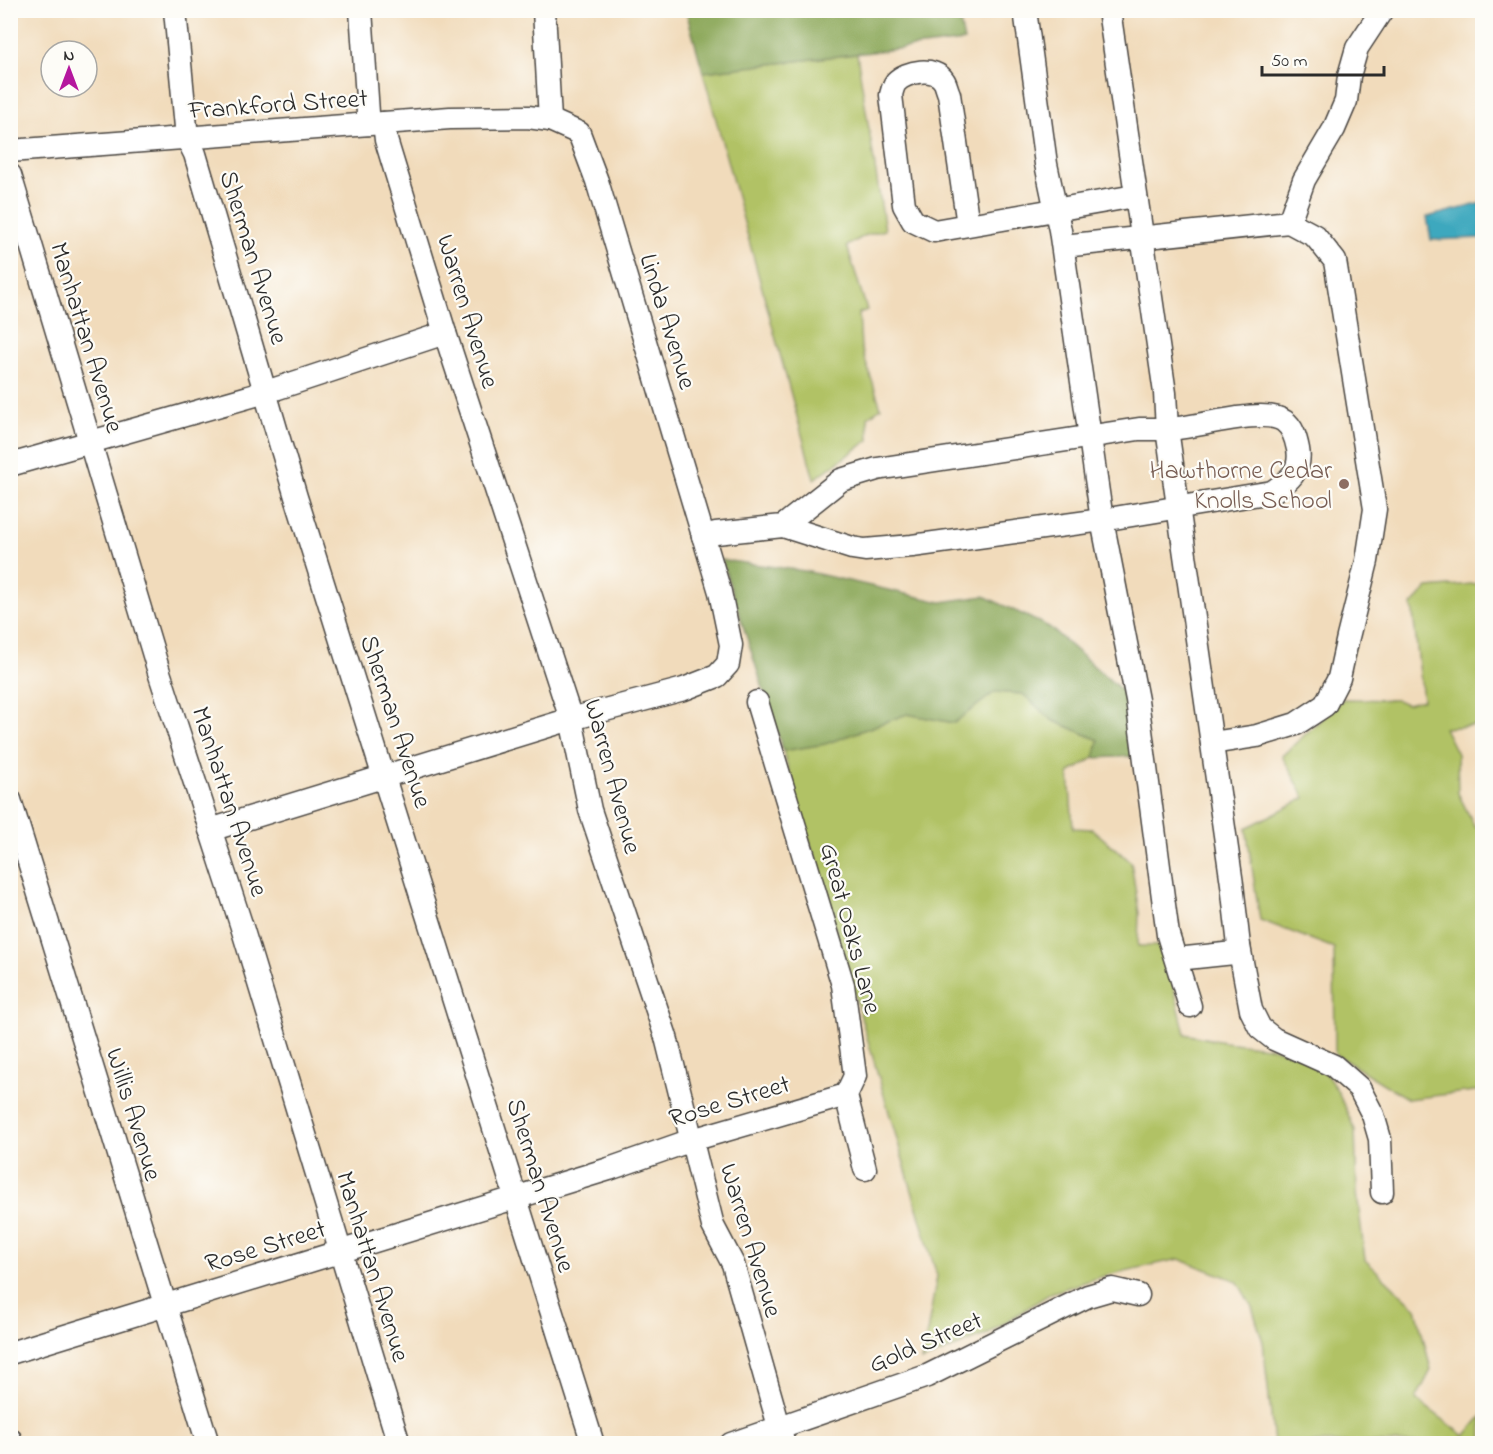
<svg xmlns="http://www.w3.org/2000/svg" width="1493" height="1454" font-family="'Indie Flower',sans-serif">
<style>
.green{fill:#b1c265;stroke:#6e7648;stroke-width:1.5}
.forest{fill:#8ca85a;stroke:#5c6a42;stroke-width:1.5}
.water{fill:#3ea8be;stroke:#346a74;stroke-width:1.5}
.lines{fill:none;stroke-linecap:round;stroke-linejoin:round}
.minor-casing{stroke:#494541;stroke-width:25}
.minor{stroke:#fff;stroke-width:22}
.education-dot{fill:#8d6e63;stroke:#fdfcf7;stroke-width:2}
.labels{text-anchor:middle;stroke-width:4.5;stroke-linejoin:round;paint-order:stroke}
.street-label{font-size:26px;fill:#2b2b2b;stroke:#fdfcf7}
.education-label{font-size:26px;fill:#785e54;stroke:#fdfcf7;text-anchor:end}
</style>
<rect width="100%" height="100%" fill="#fdfcf7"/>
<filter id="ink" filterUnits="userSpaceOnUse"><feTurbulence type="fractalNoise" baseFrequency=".0167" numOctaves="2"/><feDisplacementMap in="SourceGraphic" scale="12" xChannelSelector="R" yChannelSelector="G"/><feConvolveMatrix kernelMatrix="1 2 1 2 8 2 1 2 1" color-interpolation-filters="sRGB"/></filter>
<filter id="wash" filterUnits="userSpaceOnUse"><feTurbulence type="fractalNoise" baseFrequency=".008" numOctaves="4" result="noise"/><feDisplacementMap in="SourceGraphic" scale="24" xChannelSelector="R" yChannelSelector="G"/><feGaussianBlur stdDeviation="1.35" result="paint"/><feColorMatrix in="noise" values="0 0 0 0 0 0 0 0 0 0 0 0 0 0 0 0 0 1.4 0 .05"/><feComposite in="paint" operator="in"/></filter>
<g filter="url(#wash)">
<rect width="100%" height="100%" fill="#f1dbbb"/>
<g class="green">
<polygon points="857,54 885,230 864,236 847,246 867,310 859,313 861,347 881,408 868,417 869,440 814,479 703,72"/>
<polygon points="1482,583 1482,725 1444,728 1457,754 1458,793 1475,827 1482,826 1482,1090 1408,1099 1335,1054 1334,948 1260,920 1246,828 1305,798 1282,756 1343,699 1397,700 1406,704 1423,700 1412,605 1428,588"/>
<polygon points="995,692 1023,694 1052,720 1099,740 1094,758 1069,773 1073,828 1092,829 1131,862 1139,913 1138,946 1164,946 1185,1034 1224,1042 1268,1047 1317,1061 1337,1090 1355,1130 1357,1193 1365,1260 1416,1308 1431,1370 1416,1399 1465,1436 1482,1416 1482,1443 1274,1443 1263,1342 1252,1307 1237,1281 1179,1259 1107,1275 1051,1293 987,1334 922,1361 937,1276 783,751 825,744 907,714 954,723"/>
</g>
<g class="forest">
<polygon points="686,11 958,11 964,41 703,72"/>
<polygon points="722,560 805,571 941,602 984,596 1049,627 1128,696 1138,756 1094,758 1099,740 1052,720 1023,694 995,692 954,723 907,714 825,744 783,751"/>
</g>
<polygon class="water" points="1482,203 1482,238 1431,240 1427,217"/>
</g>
<g filter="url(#ink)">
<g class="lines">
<g class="minor-casing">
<g id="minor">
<polyline points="175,10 187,138 195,154 296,497 593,1444"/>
<polyline points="361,10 368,113 367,124"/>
<polyline points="544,10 550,120"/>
<polyline points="1025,10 1046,164 1060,230 1102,520 1137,700 1168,935 1190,1006"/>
<polyline points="1109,10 1165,393 1167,429 1232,884 1239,946 1234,953 1177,959"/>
<polyline points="384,123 386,140 445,333 571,719 590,810 666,1037 713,1226 733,1264 784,1444"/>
<polyline points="10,151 450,118 528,117 550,120 579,133 597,181 720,592 731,645 728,664 717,676 684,689 571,719 210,830"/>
<polyline points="10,175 159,672 241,924 399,1444"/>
<polyline points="1289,222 1304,180 1334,129 1346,101 1349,76 1357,48 1382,10"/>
<path d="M968,225L949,94C947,90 946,84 944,81C935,66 906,71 896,82C893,86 892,91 891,95L904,205L913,221L934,231L1135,196"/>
<polyline points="1063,246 1289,222 1315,236 1335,261 1375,509 1367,561 1348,637 1339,678 1325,705 1296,724 1257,736 1212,743"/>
<polyline points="10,465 266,392 445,333"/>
<path d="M703,536L716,533L783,526L852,548L865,550L912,546L1102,520L1272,492C1289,481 1302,471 1298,449C1296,439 1293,427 1284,421C1264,406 1193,429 1167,429C1158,429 1149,429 1139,429L877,469L841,480L783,526"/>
<polyline points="757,702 843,985 855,1076 846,1095 865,1169"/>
<polyline points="10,800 208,1444"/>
<polyline points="1239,946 1251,1010 1260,1028 1274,1039 1334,1066 1359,1088 1373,1115 1380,1139 1382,1192"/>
<polyline points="10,1353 609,1169 692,1140 846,1095"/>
<polyline points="10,1439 12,1444"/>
<polyline points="731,1444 927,1376 1088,1296 1112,1289 1138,1295"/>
</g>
</g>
<use href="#minor" class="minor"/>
</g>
</g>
<circle class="education-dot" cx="1344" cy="484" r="6"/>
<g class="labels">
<g class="street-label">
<text transform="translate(278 103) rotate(-4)" y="9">Frankford Street</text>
<text transform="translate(255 257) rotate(73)" y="9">Sherman Avenue</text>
<text transform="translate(469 311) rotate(73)" y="9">Warren Avenue</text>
<text transform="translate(669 321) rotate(73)" y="9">Linda Avenue</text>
<text transform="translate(88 337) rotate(73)" y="9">Manhattan Avenue</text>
<text transform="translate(397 721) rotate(72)" y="9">Sherman Avenue</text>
<text transform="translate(614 776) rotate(75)" y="9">Warren Avenue</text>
<text transform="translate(231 801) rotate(72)" y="9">Manhattan Avenue</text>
<text transform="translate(852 928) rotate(75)" y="9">Great Oaks Lane</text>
<text transform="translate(729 1100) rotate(-17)" y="9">Rose Street</text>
<text transform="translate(135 1114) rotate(73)" y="9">Willis Avenue</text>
<text transform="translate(542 1185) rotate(73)" y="9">Sherman Avenue</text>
<text transform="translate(752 1240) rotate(73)" y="9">Warren Avenue</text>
<text transform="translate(265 1245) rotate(-17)" y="9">Rose Street</text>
<text transform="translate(374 1266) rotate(73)" y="9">Manhattan Avenue</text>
<text transform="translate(925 1341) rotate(-23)" y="9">Gold Street</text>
</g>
<g class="education-label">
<text x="1332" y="478">Hawthorne Cedar<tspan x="1332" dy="30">Knolls School</tspan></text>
</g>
</g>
<rect width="1493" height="1454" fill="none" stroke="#fdfcf7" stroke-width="36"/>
<g transform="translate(69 69)"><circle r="28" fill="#fdfcf7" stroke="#a9a8a5" stroke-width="1.5"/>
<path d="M0-4.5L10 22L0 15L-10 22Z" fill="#b5179e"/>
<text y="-9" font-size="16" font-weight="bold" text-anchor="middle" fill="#2b2b2b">N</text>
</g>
<path d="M1262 66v9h122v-9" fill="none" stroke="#2b2b2b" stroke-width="3"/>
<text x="1271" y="66" font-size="18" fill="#2b2b2b" stroke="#fdfcf7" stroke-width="4.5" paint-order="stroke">50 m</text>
</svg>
